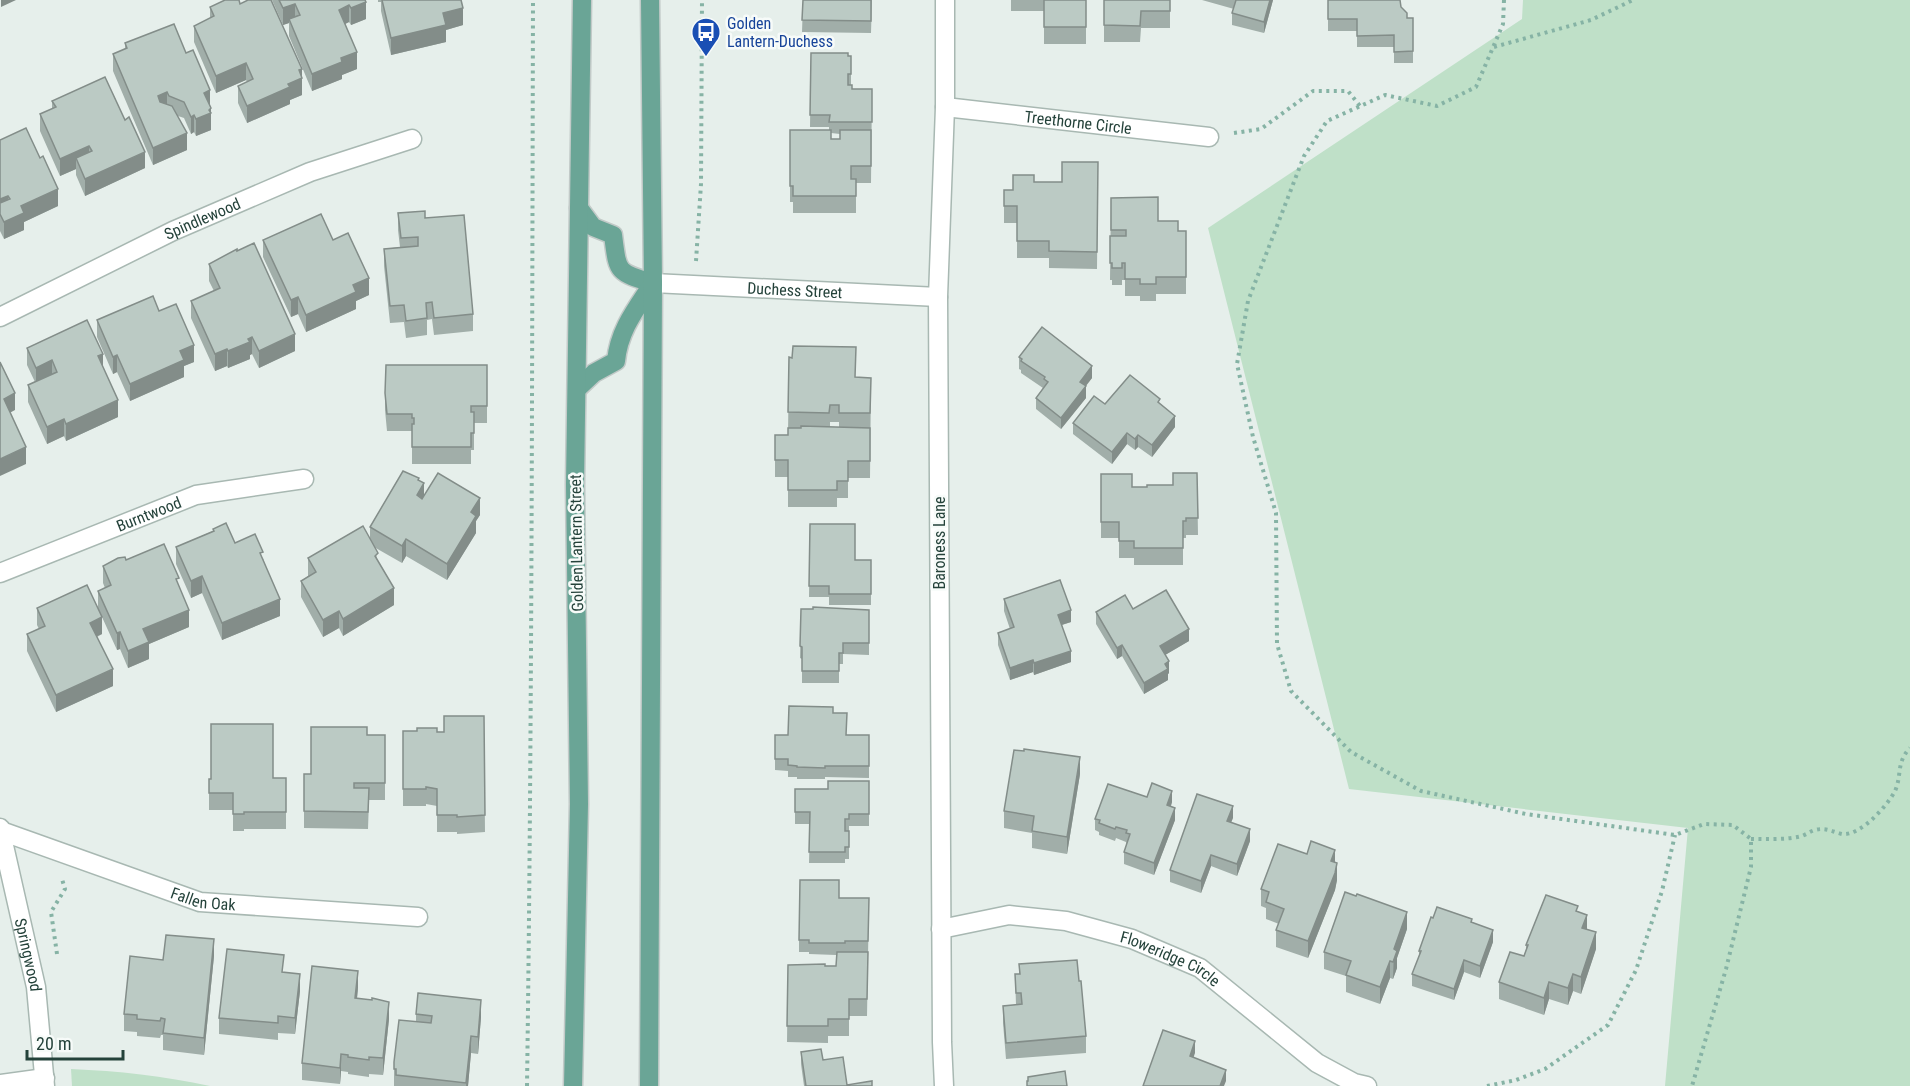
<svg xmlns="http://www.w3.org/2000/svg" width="1910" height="1086" font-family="'Roboto Condensed',sans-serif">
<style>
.green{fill:#bfe0c8}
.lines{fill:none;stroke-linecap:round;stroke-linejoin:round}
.minor-casing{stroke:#a8b8b2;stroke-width:21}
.primary-casing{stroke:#c2cac8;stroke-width:21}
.path{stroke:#86b3a5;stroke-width:4;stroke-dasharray:3 4.5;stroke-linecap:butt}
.minor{stroke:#fff;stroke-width:18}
.primary{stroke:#6aa596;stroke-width:18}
.wall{fill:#a1aea9;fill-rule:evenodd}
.shaded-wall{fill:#838d89}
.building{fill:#bbcac4;stroke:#838d89;stroke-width:1.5}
.labels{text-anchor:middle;stroke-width:5;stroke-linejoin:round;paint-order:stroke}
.transit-label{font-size:16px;fill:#164399;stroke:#f7fbf9;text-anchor:start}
.street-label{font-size:16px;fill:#24423a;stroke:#f7fbf9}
</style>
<rect width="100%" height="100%" fill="#e6efeb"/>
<g class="green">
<polygon points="1523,0 1910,0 1910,1086 1665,1086 1688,828 1349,789 1208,228 1522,19"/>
<path d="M71,1069C118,1071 164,1076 210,1086H72Z"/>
</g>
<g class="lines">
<g class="minor-casing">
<g id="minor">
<path id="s1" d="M945,107L1209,137"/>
<path id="s2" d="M653,283L938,297"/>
<path id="s3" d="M0,317L173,231L310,172L412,139"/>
<path id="s4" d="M0,573L196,495L304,479"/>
<path id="s5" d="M0,828L36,987L45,1086"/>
<path id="s6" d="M1,831L200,902L418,917"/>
<path id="s7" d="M941,929L1009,915L1066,921L1132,939L1200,968L1317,1063L1354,1083L1367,1086"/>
<polyline points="0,1084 45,1078"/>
<polyline points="944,1086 942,1042 938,297 945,107 945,0"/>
</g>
</g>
<g class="primary-casing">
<g id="primary">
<path d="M579,208L593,227L613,235C618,273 616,272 653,283"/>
<path d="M577,389L594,373L616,361C619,330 636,309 653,283"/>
<polyline points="573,1086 579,804 575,485 582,0"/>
<polyline points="649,1086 653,283 650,0"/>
</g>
</g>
<g class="path">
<polyline points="1504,0 1503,24 1476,87 1437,106 1385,95 1327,121 1304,156 1248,301 1237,364 1253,437 1276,513 1277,644 1291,691 1351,752 1421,791 1526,814 1675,835 1704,824 1733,825 1751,839 1751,867 1726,969 1692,1086"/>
<polyline points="1494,47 1591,20 1633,0"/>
<polyline points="1234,133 1261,129 1313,91 1348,91 1360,106"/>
<polyline points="696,261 701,184 702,0"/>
<path d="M1751,839C1768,839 1786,840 1802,836C1807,834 1811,831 1815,830C1826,827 1833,832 1842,834C1861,836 1887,806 1895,791C1902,776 1896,762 1910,748"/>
<polyline points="57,954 51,912 65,889 62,879"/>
<path d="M527,1086C532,724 532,362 533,0"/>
<polyline points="1487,1086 1516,1080 1545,1069 1608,1025 1636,970 1662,891 1675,835"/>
</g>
<use href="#minor" class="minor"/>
<use href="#primary" class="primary"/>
</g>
<g class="wall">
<polygon points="272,0 365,0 366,19 351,25 349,22 345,24 357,69 342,75 342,79 312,91 289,36 289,23 283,25"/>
<polygon points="378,0 462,0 463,25 446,30 446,42 391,55 381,11 381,2 378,2"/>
<polygon points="803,0 872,0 871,33 802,32"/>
<polygon points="1011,0 1086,0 1086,44 1044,44 1044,11 1011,11"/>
<polygon points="1104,0 1170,0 1170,28 1141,28 1140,42 1104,42"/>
<polygon points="1202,0 1273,0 1264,33 1232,25 1232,13 1234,9"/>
<polygon points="1328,0 1401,7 1407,18 1413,18 1413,63 1394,63 1394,47 1357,47 1357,31 1328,31"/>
<polygon points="240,4 302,69 302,95 290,100 290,104 247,123 238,103 238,86 247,82 246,80 216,93 194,42 194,26 210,18 210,7"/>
<polygon points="125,43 210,106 211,130 196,136 194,132 191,134 184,118 178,116 187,150 153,165 113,71 113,54 125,49"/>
<path d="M811,53L851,56V85L852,89H872L871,183H856V213H793V202H790V130H829V127H810ZM831,133L840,134V139H831Z"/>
<polygon points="52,101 145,168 85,196 76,175 76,169 60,176 40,131 40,114 52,109"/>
<polygon points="0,140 58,206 24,222 24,230 4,239 0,231"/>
<polygon points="1098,162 1097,269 1049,268 1049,258 1017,258 1017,223 1004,223 1004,190 1013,190 1034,182 1062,182"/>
<polygon points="1111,198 1178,231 1186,231 1186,294 1156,294 1156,301 1140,301 1140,296 1125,296 1125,280 1122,280 1122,285 1112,285 1112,280 1110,280"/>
<polygon points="398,213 425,218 473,314 473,331 434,335 432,319 427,320 427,335 406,338 404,322 390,323 384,266 384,249 400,247 398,230"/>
<polygon points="263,240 333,240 369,295 356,301 356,309 306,332 298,314 291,317 263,257"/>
<polygon points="209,264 295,351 259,368 252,354 250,355 250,359 228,368 227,366 215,371 191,318 191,301 214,291 209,281"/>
<polygon points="159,311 194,362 184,366 184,377 130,401 117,372 113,374 97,337 97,320"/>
<polygon points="27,348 103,367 118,417 66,441 64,436 47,444 28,402 28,385 35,382 27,365"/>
<path d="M789,357L855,377L871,378L870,478H848V498H837V507H788V477H775V435H788ZM830,422H839V427H830Z"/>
<polygon points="1019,357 1092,378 1086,386 1086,398 1061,429 1036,409 1036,398 1043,388 1021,373 1021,370 1019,369"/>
<polygon points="487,365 487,423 474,423 474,450 471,450 471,464 412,464 412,431 387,431 385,410 385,393"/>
<polygon points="1105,404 1160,404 1175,427 1152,457 1138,447 1135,450 1127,444 1112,464 1073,434 1073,423"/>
<polygon points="1197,473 1198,535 1186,535 1186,538 1183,538 1183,565 1134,565 1134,558 1119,558 1119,538 1101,538 1101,474 1132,487 1147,487 1173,485"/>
<polygon points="419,480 424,495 480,515 476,521 476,533 447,580 406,556 402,563 374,547 378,562 394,605 343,636 339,628 323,637 301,597 301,581 308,576 308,558 370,538 370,527"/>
<polygon points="810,524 855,560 871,560 871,605 829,605 829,597 809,597"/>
<polygon points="213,529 235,543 263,558 280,616 222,640 202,593 191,598 176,564 176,547 213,531"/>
<polygon points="126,560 179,587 189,627 149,644 149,659 128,668 120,649 117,650 102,617 102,634 97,637 113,686 56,712 27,651 27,634 39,629 37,625 37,608 98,608 98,591 105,588 103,583 103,566"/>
<polygon points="1004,599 1071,622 1062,625 1071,662 1034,675 1033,672 1010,680 998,645 998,633 1010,629 1004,611"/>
<polygon points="801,609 869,610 869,655 843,654 843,664 839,664 839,683 802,683 802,659 800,658"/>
<polygon points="1133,609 1189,641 1165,655 1169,673 1168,674 1168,680 1144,694 1122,656 1117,659 1096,624 1096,612"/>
<polygon points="833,713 847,735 869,735 869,778 825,777 825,779 797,779 797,777 788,777 788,771 775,770 775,759 788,735"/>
<polygon points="484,716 485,832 457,834 457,832 437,832 437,806 426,804 426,806 403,806 403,731 444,732"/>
<polygon points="367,735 385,735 385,800 369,800 368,829 304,828 304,774 311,774"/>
<polygon points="1080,774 1067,854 1032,848 1032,833 1004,828 1004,811"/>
<polygon points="286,778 286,829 244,829 244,831 233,831 233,810 209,810 209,779"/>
<polygon points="869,781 869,826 849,826 849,831 845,831 849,831 849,859 845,859 845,863 809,863 810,824 795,824 795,789 828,789"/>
<polygon points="1147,797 1172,802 1171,806 1175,820 1154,875 1124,864 1124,852 1127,844 1126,842 1116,838 1115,841 1099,835 1099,832 1095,830 1095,819"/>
<polygon points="1233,818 1231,822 1250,841 1237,876 1211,866 1201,893 1170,882 1170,870"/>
<polygon points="1307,854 1335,862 1337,880 1335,890 1308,958 1276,947 1276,930 1279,924 1266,919 1266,908 1261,906 1261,889"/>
<polygon points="839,898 869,898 867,1016 849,1016 849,1036 828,1036 828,1043 787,1042 788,965 836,966 836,955 809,954 809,952 799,952 799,940"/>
<polygon points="1578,912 1596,949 1581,994 1573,991 1568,1005 1549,999 1544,1015 1499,999 1499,982 1524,956 1526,950 1526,945"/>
<polygon points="1472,923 1493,942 1480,978 1464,972 1454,1000 1412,986 1412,974 1419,956 1419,951"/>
<polygon points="1407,929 1397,958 1397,968 1393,979 1390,978 1380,1004 1346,992 1346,976 1324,969 1324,952"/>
<polygon points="214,956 204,1055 163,1050 163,1035 161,1035 160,1038 137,1036 137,1032 124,1031 124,1014 163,960"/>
<polygon points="1019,964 1079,981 1086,1036 1086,1053 1006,1059 1003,1023 1003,1006 1016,1005 1015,974 1019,974"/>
<polygon points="284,972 300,991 295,1034 278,1033 278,1040 219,1034 219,1018"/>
<polygon points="358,988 357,999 389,1019 383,1075 369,1074 369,1077 348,1074 348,1072 341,1071 340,1084 302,1080 302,1063"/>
<polygon points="416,1014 481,1017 478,1054 471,1053 468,1086 394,1086 394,1062 416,1022"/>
<polygon points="801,1052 823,1060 847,1085 872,1086 804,1086 801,1064"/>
</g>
<g class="shaded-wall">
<polygon points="1,0 16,0 1,7"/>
<polygon points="1270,0 1273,0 1264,33 1264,22"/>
<polygon points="366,2 366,19 351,25 351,8"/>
<polygon points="295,4 295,21 289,19 289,23 283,25 283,8"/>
<polygon points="349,5 349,22 339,27 339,10"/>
<polygon points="463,8 463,25 446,30 446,42 391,55 391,38 443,13"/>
<polygon points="357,52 357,69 342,75 342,79 312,91 312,74 341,58"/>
<polygon points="246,63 246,80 216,93 216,76"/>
<polygon points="302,69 302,95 290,100 290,104 247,123 247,106 288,84 299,70"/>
<polygon points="210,90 210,107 204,93"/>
<polygon points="167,92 167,109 158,113 158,96"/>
<polygon points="211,108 211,130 196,136 196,119"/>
<polygon points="194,115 194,132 191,134 191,117"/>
<polygon points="187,133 187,150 153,165 153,148"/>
<polygon points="89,146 89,163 76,158 76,169 60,176 60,159"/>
<polygon points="145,152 145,168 85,196 85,179"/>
<polygon points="58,189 58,206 24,222 24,230 4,239 4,222 21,206"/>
<polygon points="8,196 8,213 0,214 0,199"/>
<polygon points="369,278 369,295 356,301 356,309 306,332 306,315 353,285"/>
<polygon points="298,297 298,314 291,317 291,300"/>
<polygon points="295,334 295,351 259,368 259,351"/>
<polygon points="252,337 252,354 250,355 250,359 228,368 228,351"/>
<polygon points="194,345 194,362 184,366 184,377 130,401 130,384 180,351"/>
<polygon points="227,349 227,366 215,371 215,354"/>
<polygon points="103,354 103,371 98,356"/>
<polygon points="117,355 117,372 113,374 113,357"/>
<polygon points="52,360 52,377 36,385 36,368"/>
<polygon points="1092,366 1092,378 1080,393 1080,382"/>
<polygon points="1086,386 1086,398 1061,429 1061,418"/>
<polygon points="15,393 15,410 4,416 4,399"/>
<polygon points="118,400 118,417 66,441 66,424"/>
<polygon points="1175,416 1175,427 1152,457 1152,445"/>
<polygon points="64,419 64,436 47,444 47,427"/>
<polygon points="1127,433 1127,444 1112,464 1112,452"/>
<polygon points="1138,435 1138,447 1135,450 1135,439"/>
<polygon points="26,447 26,464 0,476 0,459"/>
<polygon points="419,478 419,491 424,483 424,500 417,495 418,480"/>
<polygon points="480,498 480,515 476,521 476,533 447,580 447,564 471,512"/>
<polygon points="406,539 406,556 402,563 402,546"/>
<polygon points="202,576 202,593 191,598 191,581"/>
<polygon points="394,588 394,605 343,636 343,619"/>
<polygon points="280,599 280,616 222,640 222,623"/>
<polygon points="189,610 189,627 149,644 149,659 128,668 128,651 143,629"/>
<polygon points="1071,610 1071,622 1058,626 1058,615"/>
<polygon points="339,611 339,628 323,637 323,620"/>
<polygon points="102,617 102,634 90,639 90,623"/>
<polygon points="1189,629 1189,641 1160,658 1160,646"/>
<polygon points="120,632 120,649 117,650 117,633"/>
<polygon points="1122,645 1122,656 1117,659 1117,648"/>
<polygon points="1071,651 1071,662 1034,675 1034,663"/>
<polygon points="1033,660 1033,672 1010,680 1010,668"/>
<polygon points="1169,661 1169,673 1168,674 1168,680 1144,694 1144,683 1165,664"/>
<polygon points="113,669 113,686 56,712 56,695"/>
<polygon points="1080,757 1080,774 1067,854 1067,837"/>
<polygon points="1172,791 1172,802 1167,817 1167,805"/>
<polygon points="1233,806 1233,818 1227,832 1227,821"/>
<polygon points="1175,808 1175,820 1154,875 1154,863"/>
<polygon points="1250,829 1250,841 1237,876 1237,864"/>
<polygon points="1335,850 1335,867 1331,861"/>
<polygon points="1211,855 1211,866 1201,893 1201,881"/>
<polygon points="1337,863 1337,880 1335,890 1308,958 1308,941"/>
<polygon points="1407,912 1407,929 1397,958 1397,968 1393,979 1394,949"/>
<polygon points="1587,915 1587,932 1582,928"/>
<polygon points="1493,930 1493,942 1480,978 1480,966"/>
<polygon points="1596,932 1596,949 1581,994 1581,977"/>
<polygon points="214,939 214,956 204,1055 204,1038"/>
<polygon points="1464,960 1464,972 1454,1000 1454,989"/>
<polygon points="1390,961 1390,978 1380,1004 1380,987"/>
<polygon points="358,971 358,988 355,1015 355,998"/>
<polygon points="300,974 300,991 295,1034 295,1018"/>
<polygon points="1573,974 1573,991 1568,1005 1568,988"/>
<polygon points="1549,982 1549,999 1544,1015 1544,998"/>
<polygon points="481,1000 481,1017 478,1054 478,1037"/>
<polygon points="389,1002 389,1019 383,1075 383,1058"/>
<polygon points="471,1036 471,1053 468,1086 466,1086"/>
<polygon points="1195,1041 1195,1053 1190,1068 1190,1056"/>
<polygon points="341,1054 341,1071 340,1084 340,1068"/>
<polygon points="1226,1070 1226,1081 1224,1086 1220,1086"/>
</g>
<g class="building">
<polygon points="225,0 239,0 240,4 248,0 271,0 302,69 299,70 302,78 288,84 290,87 247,106 238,86 253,79 246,63 216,76 194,26 214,16 210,7"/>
<polygon points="279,0 365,0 366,2 351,8 349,5 339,10 357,52 341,58 342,62 312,74 289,19 300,15 295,4 283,8"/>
<polygon points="382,0 461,0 463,8 443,13 446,25 391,38"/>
<polygon points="803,0 871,0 871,21 802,20"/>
<rect x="1044" y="0" width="42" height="27"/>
<polygon points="1104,0 1170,0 1170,11 1141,11 1140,26 1104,25"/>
<polygon points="1236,0 1270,0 1264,22 1232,13"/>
<polygon points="1328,0 1400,0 1401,7 1407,13 1407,18 1413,18 1413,51 1394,52 1394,35 1357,36 1357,19 1328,19"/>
<polygon points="174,24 186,53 193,50 210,90 204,93 211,108 209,110 211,113 196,119 194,115 191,117 184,102 169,96 167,92 158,96 160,102 172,106 187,133 153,148 113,54 127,48 125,43"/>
<polygon points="811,53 848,53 848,56 851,56 851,74 848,74 848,85 852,85 852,89 872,89 872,122 829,122 830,115 810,115"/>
<polygon points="105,77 125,120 129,117 145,152 85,179 76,158 92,151 89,146 60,159 40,114 56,107 52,101"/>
<polygon points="26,128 40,158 43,156 58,189 21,206 24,213 4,222 0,214 0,203 10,199 8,196 0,199 0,140"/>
<polygon points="790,130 831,130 831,139 840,139 840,130 871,130 871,166 851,166 851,179 856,179 856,196 793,196 793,186 790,186"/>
<polygon points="1062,162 1098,162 1097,252 1049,251 1049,241 1017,241 1017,206 1004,206 1004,190 1013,190 1013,175 1034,175 1034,182 1062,182"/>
<polygon points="1158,197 1158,221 1178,221 1178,231 1186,231 1186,277 1156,277 1156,284 1140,284 1140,279 1125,279 1125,263 1122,263 1122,268 1112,268 1112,263 1110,263 1110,236 1126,236 1126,230 1111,230 1111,198"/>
<polygon points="425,211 425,218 464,215 473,314 434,318 432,302 426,303 427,318 406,321 404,305 390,306 384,249 418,246 418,237 401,238 398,213"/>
<polygon points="321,214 333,240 348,233 369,278 353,285 356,292 306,315 298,297 291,300 263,240"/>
<polygon points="254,243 295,334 259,351 252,337 248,339 250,342 228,351 227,349 215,354 191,301 220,288 209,264 237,249 237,251"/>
<polygon points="153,296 159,311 176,304 194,345 180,351 184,360 130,384 117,355 113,357 97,320"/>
<polygon points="87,320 103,354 98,356 118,400 66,424 64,419 47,427 28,385 57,372 52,360 36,368 27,348"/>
<polygon points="1042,327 1092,366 1080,382 1086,386 1061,418 1036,398 1048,382 1044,379 1045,377 1021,361 1022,359 1019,357"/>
<polygon points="793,346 856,347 855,377 871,378 870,413 839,413 839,405 830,405 829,413 788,412 789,357 792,358"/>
<polygon points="0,362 15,393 4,399 26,447 0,459"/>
<polygon points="386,365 487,365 487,406 471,406 471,412 474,412 474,433 471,433 471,447 412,447 412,424 414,424 414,418 412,418 412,414 387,414 385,393"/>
<polygon points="1130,375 1160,399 1158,402 1175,416 1152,445 1138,435 1135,439 1127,433 1112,452 1073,423 1094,396 1105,404"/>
<polygon points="801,426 870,428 870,461 848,461 848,481 837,481 837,490 788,490 788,460 775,460 775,435 788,435 788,428 801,428"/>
<polygon points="403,471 419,478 418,480 424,483 417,495 422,499 438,473 480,498 471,512 476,516 447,564 406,539 402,546 370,527"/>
<polygon points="1173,473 1197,473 1198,518 1186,518 1186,521 1183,521 1183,548 1134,548 1134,541 1119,541 1119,522 1101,522 1101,474 1132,474 1132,487 1147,487 1147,485 1173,485"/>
<polygon points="226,523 235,543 255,534 263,552 260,553 280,599 222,623 202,576 191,581 176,547 214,531 213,529"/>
<polygon points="810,524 855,524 855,560 871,560 871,594 829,594 829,586 809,586"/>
<polygon points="363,526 378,553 375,556 394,588 343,619 339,611 323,620 301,581 316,572 308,558"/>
<polygon points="164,544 179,578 176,579 189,610 143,629 149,642 128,651 120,632 117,633 98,591 111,585 103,566 118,558 125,557 126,560"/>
<polygon points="1060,580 1071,610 1058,615 1071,651 1034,663 1033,660 1010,668 998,633 1014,627 1004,599"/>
<polygon points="87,585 102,617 90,623 113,669 56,695 27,634 45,626 37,608"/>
<polygon points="1166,590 1189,629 1160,646 1169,661 1165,664 1168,669 1144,683 1122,645 1117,648 1096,612 1125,595 1133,609"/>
<polygon points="813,607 869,610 869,643 843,643 843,653 839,653 839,671 802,671 802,647 800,646 801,609 813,609"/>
<polygon points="789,706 833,707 833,713 847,713 846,735 869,735 869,766 825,766 825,768 797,767 797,766 788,765 788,759 775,759 775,735 788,735"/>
<polygon points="444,716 484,716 485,815 457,817 457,815 437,815 437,789 426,787 426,789 403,789 403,731 417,731 417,728 437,728 437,732 444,732"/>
<polygon points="211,724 273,724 273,778 286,778 286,812 244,812 244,814 233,814 233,793 209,793 209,779 211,779"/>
<polygon points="311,727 367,727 367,735 385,735 385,783 354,783 354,788 369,788 368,812 304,811 304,774 311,774"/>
<polygon points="1024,749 1080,757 1067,837 1032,831 1034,816 1004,811 1014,750 1024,751"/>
<polygon points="828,781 869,781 869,814 849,814 849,819 845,819 845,831 849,831 849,847 845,847 845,852 809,852 810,812 795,812 795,789 828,789"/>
<polygon points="1152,783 1172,791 1167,805 1175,808 1154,863 1124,852 1130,834 1126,833 1127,830 1116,827 1115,829 1099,823 1100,820 1095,819 1108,784 1147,797"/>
<polygon points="1197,794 1233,806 1227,821 1250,829 1237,864 1211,855 1201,881 1170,870"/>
<polygon points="1311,841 1335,850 1331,861 1337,863 1335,873 1308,941 1276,930 1284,909 1266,902 1269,892 1261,889 1278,844 1307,854"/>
<polygon points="800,880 839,880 839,898 869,898 868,941 845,941 845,943 809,943 809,940 799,940"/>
<polygon points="1345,892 1356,896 1357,894 1407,912 1394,949 1397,951 1393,962 1390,961 1380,987 1346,975 1351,961 1324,952"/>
<polygon points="1546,895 1578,906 1576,911 1587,915 1582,928 1596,932 1581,977 1573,974 1568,988 1549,982 1544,998 1499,982 1510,952 1524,956 1528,945 1526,945"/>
<polygon points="1437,907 1472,919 1471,922 1493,930 1480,966 1464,960 1454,989 1412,974 1421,951 1419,951 1431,917 1433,918"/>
<polygon points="166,935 214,939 204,1038 163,1033 165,1019 161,1018 160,1021 137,1019 137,1015 124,1014 130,956 163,960"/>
<polygon points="227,949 284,955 282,972 300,974 295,1018 278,1016 278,1023 219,1018"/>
<polygon points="837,952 868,952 867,999 849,999 849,1019 828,1019 828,1026 787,1026 788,965 825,964 825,966 836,966"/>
<polygon points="1077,960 1079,981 1081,981 1086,1036 1006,1043 1003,1006 1022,1004 1021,993 1016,993 1015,974 1020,974 1019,964"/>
<polygon points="312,966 358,971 355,998 372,1000 372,998 389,1002 383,1058 369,1057 369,1060 348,1057 348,1055 341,1054 340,1068 302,1063"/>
<polygon points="418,993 481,1000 478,1037 471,1036 466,1083 396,1075 396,1069 394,1069 394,1062 399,1020 431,1023 432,1016 416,1014"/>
<polygon points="1163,1030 1195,1041 1190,1056 1226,1070 1220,1086 1143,1086"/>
<polygon points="821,1049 823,1060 843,1057 847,1085 872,1081 872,1086 806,1086 801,1052"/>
<polygon points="1065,1071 1067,1086 1027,1086 1027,1081 1028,1081 1028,1077"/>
</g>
<defs>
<g id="bus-pin" transform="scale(1.5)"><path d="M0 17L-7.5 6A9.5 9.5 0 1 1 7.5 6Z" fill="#1a4fb4" stroke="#f7fbf9"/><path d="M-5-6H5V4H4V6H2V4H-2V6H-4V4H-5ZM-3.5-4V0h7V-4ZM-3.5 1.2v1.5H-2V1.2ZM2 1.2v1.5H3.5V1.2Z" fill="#fff"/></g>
</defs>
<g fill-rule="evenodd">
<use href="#bus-pin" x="706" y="32"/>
</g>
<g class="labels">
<g class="transit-label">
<text x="727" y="29">Golden<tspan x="727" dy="18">Lantern-Duchess</tspan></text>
</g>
<g class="street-label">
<text dy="6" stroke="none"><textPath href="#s1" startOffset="134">Treethorne Circle</textPath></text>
<text dy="6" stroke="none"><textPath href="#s3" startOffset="225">Spindlewood</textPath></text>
<text dy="6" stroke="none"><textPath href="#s2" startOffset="142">Duchess Street</textPath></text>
<text dy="6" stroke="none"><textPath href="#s4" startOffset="160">Burntwood</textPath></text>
<text transform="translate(576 543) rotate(-91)" y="6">Golden Lantern Street</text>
<text transform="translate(939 543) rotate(-90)" y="6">Baroness Lane</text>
<text dy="6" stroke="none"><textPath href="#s6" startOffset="214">Fallen Oak</textPath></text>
<text dy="6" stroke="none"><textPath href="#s5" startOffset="130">Springwood</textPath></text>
<text dy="6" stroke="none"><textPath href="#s7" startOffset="238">Floweridge Circle</textPath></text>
</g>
</g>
<path d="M27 1050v9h96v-9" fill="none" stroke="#24423a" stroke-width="3"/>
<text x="36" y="1050" font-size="18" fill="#24423a" stroke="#f7fbf9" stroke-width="4.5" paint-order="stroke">20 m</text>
</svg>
